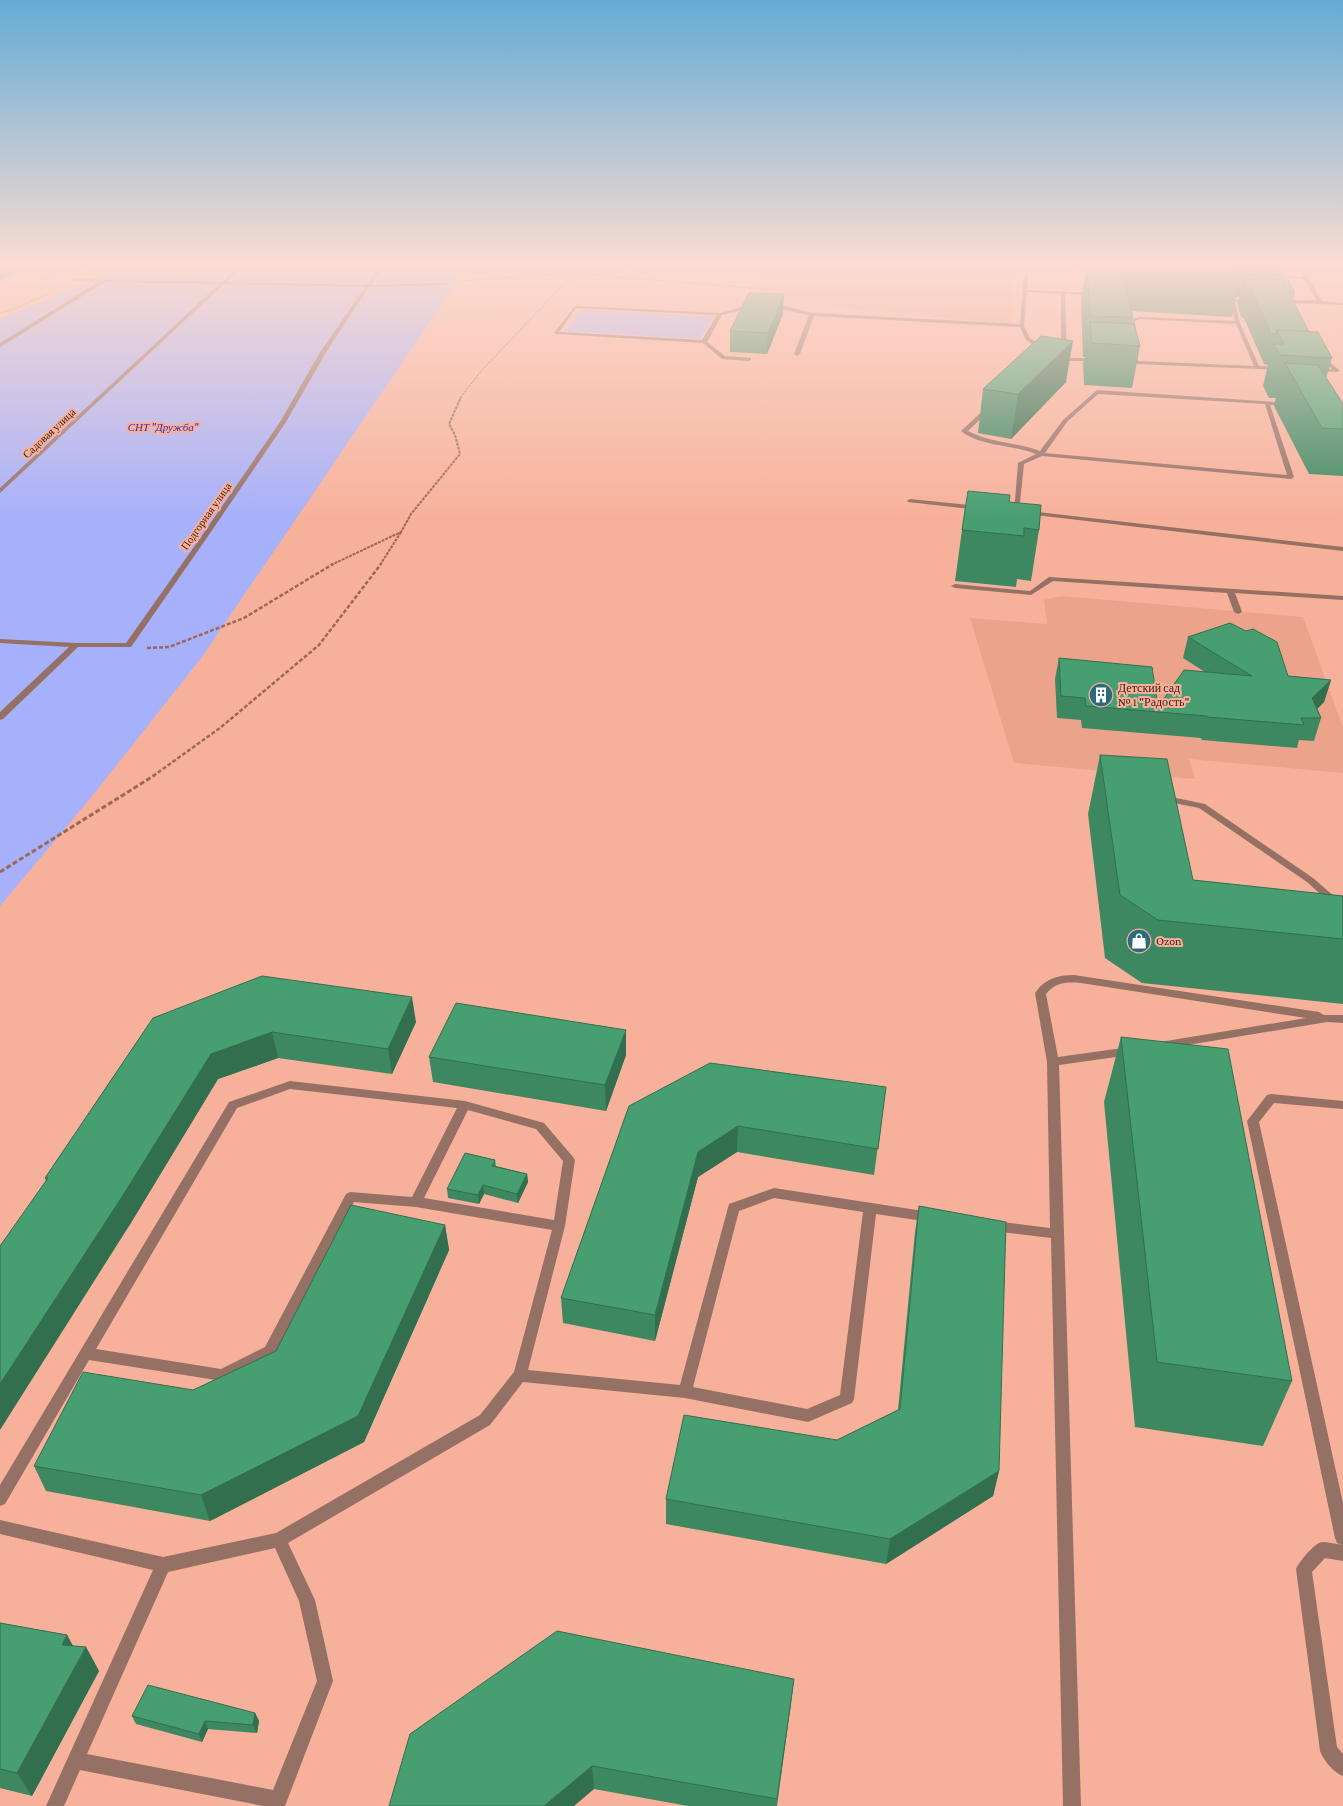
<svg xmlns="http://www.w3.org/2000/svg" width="1343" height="1806" font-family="'Crimson Pro',serif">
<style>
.built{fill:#eca38b}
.green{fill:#a7b0fa}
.water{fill:#3e9fb8}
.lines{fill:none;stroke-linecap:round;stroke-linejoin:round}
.path-far3{stroke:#9c6858;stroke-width:1;stroke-dasharray:2.5 1;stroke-linecap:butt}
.path-far2{stroke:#9c6858;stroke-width:2;stroke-dasharray:3 1;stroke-linecap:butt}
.path-far1{stroke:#9c6858;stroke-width:2.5;stroke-dasharray:4 2;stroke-linecap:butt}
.path{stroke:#9c6858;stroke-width:3;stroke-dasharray:5 2.5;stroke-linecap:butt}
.service{fill:#947065;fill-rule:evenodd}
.minor{fill:#947065;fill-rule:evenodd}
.wall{fill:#3d8861}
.shaded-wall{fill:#326f4f}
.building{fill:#479e71;stroke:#326f4f}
.labels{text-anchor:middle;stroke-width:4;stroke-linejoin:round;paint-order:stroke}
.far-park-label{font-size:11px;font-style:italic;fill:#392baa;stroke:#f7b19b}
.far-street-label{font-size:11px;fill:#412015;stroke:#f7b19b}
.poi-label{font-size:12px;fill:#412015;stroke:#f7b19b;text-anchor:start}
</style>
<rect width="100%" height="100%" fill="#f7b19b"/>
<g class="built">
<polygon points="770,265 1014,265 1012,324 754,299"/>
<polygon points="1061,596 1303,617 1343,727 1343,773 1189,759 1195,779 1014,763 970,618 1047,624 1044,600"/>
</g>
<g class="green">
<polygon points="78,265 98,266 87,270 55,276 57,277 54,279 40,279 44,276"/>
<polygon points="119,265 462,265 453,288 202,657 93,795 0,906 0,319 94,280"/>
<polygon points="581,310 713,317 700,339 564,331"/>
</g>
<polygon class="water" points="0,265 31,265 0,281"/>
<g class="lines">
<g class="path-far3">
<polyline points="592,275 775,290"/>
<polyline points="460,281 572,273 583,274"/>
<polyline points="0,313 12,310 50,293"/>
<polyline points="460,398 482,370 565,283 630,265"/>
</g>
<g class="path-far2">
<polyline points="331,565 401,532 411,514 460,454 455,435 449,424 461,397"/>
<polyline points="380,565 401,532"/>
</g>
<g class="path-far1">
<polyline points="147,648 169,647 244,618 333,564"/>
<polyline points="153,776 220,728 319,645 381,564"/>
</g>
<polyline class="path" points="0,872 155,775"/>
<g class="service">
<polygon points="239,265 244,265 227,282 367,285 379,265 384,265 371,285 445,283 447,284 445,285 369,287 325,354 286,422 206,539 131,647 78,647 3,719 0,720 0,712 69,647 0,643 0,639 76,643 126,643 201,537 280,422 319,354 365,287 224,284 0,493 0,488 219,284 105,282 2,346 0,347 0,343 98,282 75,281 73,279 222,282"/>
<path d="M1025,265H1029L1027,290L1096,293L1094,295L1065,294L1067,358H1097L1099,359V361H1064L1061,359V294L1027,292L1024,326L1030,338L1045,348L1043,351L1026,340L1020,327L814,316L800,354L797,356L794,354L809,315L770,307C782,303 799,310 812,313L1020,324Z"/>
<polygon points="1074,265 1099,267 1101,268 1099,269 1076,268"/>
<polygon points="1296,265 1300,265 1322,301 1343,303 1343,305 1291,303 1294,308 1290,309 1286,300 1317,300 1304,279 1271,276 1273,275 1303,277"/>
<polygon points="1250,298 1252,300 1235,302 1240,323 1259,366 1280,367 1282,368 1282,370 1135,364 1132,362 1132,352 1135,350 1138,352 1138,361 1254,366 1236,324 1140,319 1135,321 1137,338 1134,340 1131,338 1131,319 1140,317 1235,321 1230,301"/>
<path d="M749,305L757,306L722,315L707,342L725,356L751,358V360L749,361L722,359L703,343L556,334L554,333L575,306L720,313ZM576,308L717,315L702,340L559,332Z"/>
<polygon points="1321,355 1339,370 1339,372 1313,371 1312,370 1315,368 1332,369 1319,358 1319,356"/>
<path d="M1097,390L1289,403L1290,404L1287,406L1270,405L1294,477L1291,479L1042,456L1024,464L1019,512L1014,513L1018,463L1036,454C1012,444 981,447 961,431L988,406H992V408L968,431C990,443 1016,442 1040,451L1063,420ZM1098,394L1265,404L1287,475L1045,453L1067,422Z"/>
<polygon points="1049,577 1343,596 1343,600 1235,593 1242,612 1238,614 1234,612 1227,593 1053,581 1031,595 955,588 951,586 955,584 1030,591"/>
<polygon points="1162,795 1205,804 1313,878 1343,904 1343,912 1339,911 1307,882 1199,808 1159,800 1157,798 1159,796"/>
<path d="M1074,975L1319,1012L1324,1015H1343V1023L1327,1022L1164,1049L1160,1048L1158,1045L1160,1042L1306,1018L1081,983C1066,982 1056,982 1046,994L1058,1057L1130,1047L1134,1048L1136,1051L1134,1054L1130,1055L1059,1065L1081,1806H1063L1051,1238L994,1231L989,1230L988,1226L989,1222L994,1221L1050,1228L1047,1062L1035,993C1044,979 1058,975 1074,975Z"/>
<path d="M290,1081L465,1101L544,1123L573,1157L575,1160L565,1226L528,1370L680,1385L729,1204L774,1188L930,1212L935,1213L936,1217L935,1221L930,1222L876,1214L854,1399L852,1403L808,1422L685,1398L523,1382L490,1425L288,1543L315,1600L333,1681L285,1806H263L80,1770L64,1806H46L153,1570L0,1534V1520L163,1557L276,1533L480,1415L514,1372L552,1230L416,1207L354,1202L275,1355L222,1381L89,1360L5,1504L0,1506V1485L229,1102ZM290,1089L457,1108L412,1197L350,1192L346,1194L265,1347L221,1369L96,1349L237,1108ZM468,1110L536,1129L563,1161L554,1220L424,1198ZM774,1198L863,1212L840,1395L807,1409L693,1387L739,1211ZM275,1548L299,1601L317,1681L273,1790L87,1754L168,1572Z"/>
<path d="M1271,1094L1343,1101V1109L1274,1103L1259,1122L1343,1503V1561L1325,1558L1312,1572L1337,1747L1343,1754V1776C1333,1772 1324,1761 1320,1751L1296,1569C1299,1562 1314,1543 1322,1542C1328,1542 1336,1544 1343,1545L1337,1543L1335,1538L1247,1121L1267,1095Z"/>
</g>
<g class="minor">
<polygon points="910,499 979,506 982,508 979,510 908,502 907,501"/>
<polygon points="1029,511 1343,547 1343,551 1027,514 1026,513"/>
</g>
</g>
<g class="wall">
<polygon points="1086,265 1283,265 1281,274 1239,272 1239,273 1295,292 1294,298 1291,297 1309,332 1332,358 1326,378 1343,404 1343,476 1309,474 1274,406 1276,398 1269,398 1263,386 1268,365 1264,364 1244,318 1241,317 1237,303 1239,297 1236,297 1232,317 1131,311 1133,317 1132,324 1140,346 1132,388 1084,385 1083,363 1085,357 1083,357 1081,299 1085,273"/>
<polygon points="783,314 767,354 730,352 730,331"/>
<polygon points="1066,382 1011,439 978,433 983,389"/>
<polygon points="1009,502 1039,530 1031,581 1017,579 1016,587 955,581 962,530"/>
<polygon points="1188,637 1288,676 1331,680 1324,702 1317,709 1321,718 1314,741 1299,740 1297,748 1202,740 1201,738 1082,728 1081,720 1057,718 1055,679 1059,658 1158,707 1205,672 1183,658"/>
<polygon points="1100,755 1193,880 1343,896 1343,1004 1142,983 1105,958 1088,814"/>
<polygon points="153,1018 416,1022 392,1074 278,1058 218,1079 129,1226 46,1181 45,1178"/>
<polygon points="1121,1037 1292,1381 1263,1446 1135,1427 1104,1102"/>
<polygon points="626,1055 606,1111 433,1082 429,1057"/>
<polygon points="886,1087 874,1175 737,1152 698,1177 655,1341 563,1323 561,1298 629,1106"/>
<polygon points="495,1160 496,1166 527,1174 528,1182 518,1203 484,1194 479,1204 448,1198 447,1189"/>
<polygon points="919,1206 999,1471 993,1496 886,1564 666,1524 666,1499 837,1440 898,1410 915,1232"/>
<polygon points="445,1225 449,1250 364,1442 210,1521 46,1491 34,1466 276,1351"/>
<polygon points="0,1623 67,1635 73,1646 86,1647 99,1671 32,1796 0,1788"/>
<polygon points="557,1631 791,1703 777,1806 688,1806 594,1789"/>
<polygon points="255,1713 259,1721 257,1733 208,1729 202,1742 136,1724 132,1716"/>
</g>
<g class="shaded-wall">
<polygon points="1238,292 1240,292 1239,297 1236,297"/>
<polygon points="784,294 783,314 767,354 768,333"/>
<polygon points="1073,341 1066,382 1011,439 1018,394"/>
<polygon points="1331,680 1324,702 1308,718 1312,698"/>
<polygon points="412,997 416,1022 392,1074 388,1049"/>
<polygon points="626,1030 626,1055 606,1111 605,1085"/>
<polygon points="272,1032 278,1058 218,1079 129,1226 0,1430 0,1384 211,1054"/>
<polygon points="738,1126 737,1152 698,1177 655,1341 655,1315 698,1152"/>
<polygon points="527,1174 528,1182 518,1203 517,1194"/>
<polygon points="483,1185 484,1194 479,1204 478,1195"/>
<polygon points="445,1225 449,1250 364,1442 210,1521 201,1495"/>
<polygon points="999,1471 993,1496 886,1564 890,1539"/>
<polygon points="67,1635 80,1659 86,1647 99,1671 32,1796 17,1773 62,1645"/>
<polygon points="794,1679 791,1703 776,1806"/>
<polygon points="255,1713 259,1721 257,1733 253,1725"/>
<polygon points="205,1721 208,1729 202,1742 199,1734"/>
<polygon points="592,1766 594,1789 574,1806 544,1806"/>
</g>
<g class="building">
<polygon points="1087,265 1218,265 1237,266 1241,278 1121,272 1133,317 1090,316"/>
<polygon points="1239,273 1285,275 1295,292 1289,292 1280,275 1244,275 1240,292 1238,292 1241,278"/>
<polygon points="1244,275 1280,275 1309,332 1277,330 1276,334 1271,334 1251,289 1247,289"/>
<polygon points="749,293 784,294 768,333 730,331"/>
<polygon points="1090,322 1134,324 1140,346 1092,343"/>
<polygon points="1277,330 1318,332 1332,358 1280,355 1274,344 1284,344"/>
<polygon points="1041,336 1073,341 1018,394 983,389"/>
<polygon points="1285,363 1318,365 1343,404 1343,429 1322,428"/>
<polygon points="968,491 1010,495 1009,502 1041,505 1039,530 1024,528 1024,536 962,530"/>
<polygon points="1230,623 1246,631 1253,629 1277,642 1288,676 1331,680 1312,698 1321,718 1301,718 1304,725 1207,717 1207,716 1086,706 1085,698 1061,696 1059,658 1152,667 1158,707 1184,670 1252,676 1188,637"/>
<polygon points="1100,755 1167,759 1193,880 1343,896 1343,939 1158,920 1120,895"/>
<polygon points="262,976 412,997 388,1049 272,1032 211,1054 120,1200 0,1384 0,1246 48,1178 45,1178 153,1018"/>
<polygon points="456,1003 626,1030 605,1085 429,1057"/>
<polygon points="1121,1037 1228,1049 1292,1381 1157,1362"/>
<polygon points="710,1063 886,1087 878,1149 738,1126 698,1152 655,1315 561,1298 629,1106"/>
<polygon points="465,1153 495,1160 492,1166 527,1174 517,1194 483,1185 478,1195 447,1189"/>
<polygon points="351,1205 445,1225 358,1416 201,1495 34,1466 83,1372 193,1390 276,1351"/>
<polygon points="919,1206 1006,1222 999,1471 890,1539 666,1499 684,1415 837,1440 900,1409"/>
<polygon points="0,1623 67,1635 62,1645 86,1647 17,1773 0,1769"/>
<polygon points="557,1631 794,1679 777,1799 592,1766 544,1806 389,1806 410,1734"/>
<polygon points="148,1685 255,1713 253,1725 205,1721 199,1734 132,1716"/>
</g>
<linearGradient id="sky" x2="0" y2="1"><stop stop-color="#64acd5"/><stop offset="0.51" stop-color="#fbdcd2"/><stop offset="1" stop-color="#fbdcd2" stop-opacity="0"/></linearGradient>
<rect width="1343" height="518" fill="url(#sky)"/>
<defs>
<g id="building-disc" transform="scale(1.25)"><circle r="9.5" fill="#286b7d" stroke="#f7b19b"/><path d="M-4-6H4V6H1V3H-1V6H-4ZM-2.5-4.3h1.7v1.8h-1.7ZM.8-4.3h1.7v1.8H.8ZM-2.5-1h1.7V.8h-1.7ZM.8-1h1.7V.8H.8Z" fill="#fff"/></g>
<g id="shop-disc" transform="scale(1.25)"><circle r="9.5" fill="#286b7d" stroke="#f7b19b"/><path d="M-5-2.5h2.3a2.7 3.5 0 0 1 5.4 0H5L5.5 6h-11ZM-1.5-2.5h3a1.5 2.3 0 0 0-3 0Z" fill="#fff"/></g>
</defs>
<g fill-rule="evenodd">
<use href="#building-disc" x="1101" y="695"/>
<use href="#shop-disc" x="1139" y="941"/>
</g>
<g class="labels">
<g class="far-park-label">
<text x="163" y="431">СНТ "Дружба"</text>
</g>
<g class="far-street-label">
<text transform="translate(49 433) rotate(-43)" y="4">Садовая улица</text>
<text transform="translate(206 516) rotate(-55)" y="4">Подгорная улица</text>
</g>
<g class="poi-label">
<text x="1118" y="692">Детский сад<tspan x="1118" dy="14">№ 1 "Радость"</tspan></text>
<text x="1156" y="945">Ozon</text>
</g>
</g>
</svg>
